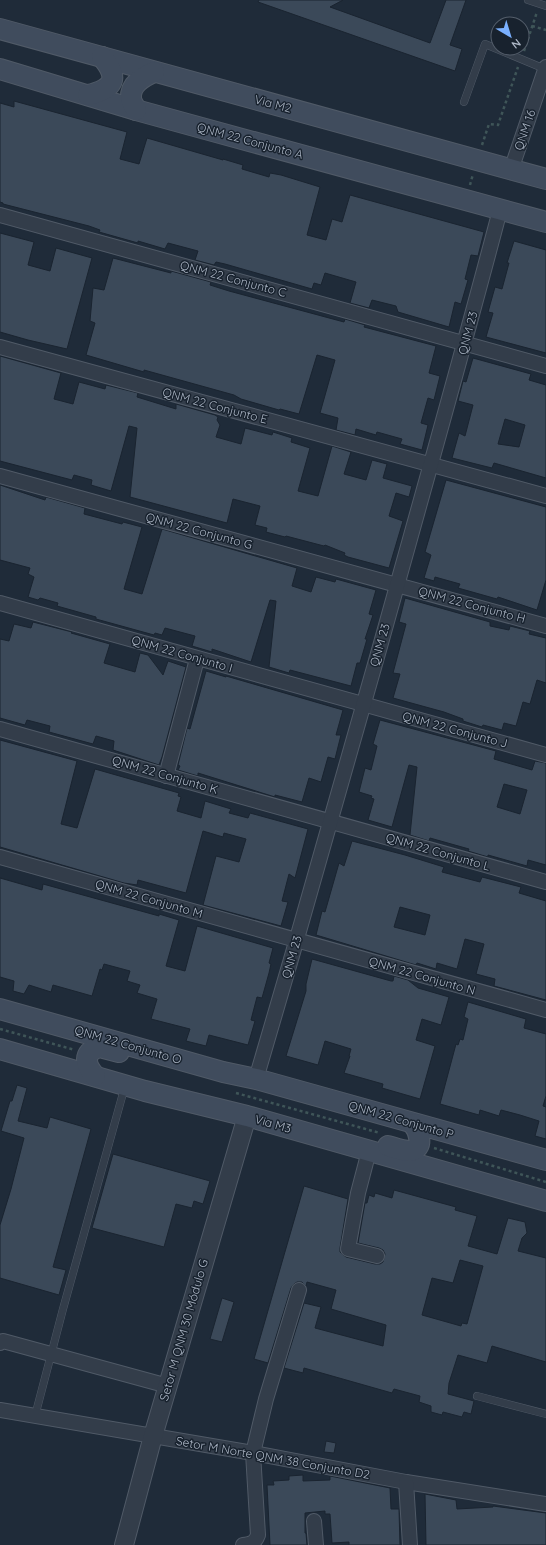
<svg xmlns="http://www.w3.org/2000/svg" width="546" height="1545" font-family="Quicksand,sans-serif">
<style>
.building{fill:#3b4959;stroke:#1a2430;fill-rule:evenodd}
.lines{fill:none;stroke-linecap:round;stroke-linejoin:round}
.service-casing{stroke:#505a67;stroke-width:8}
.minor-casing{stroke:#505a67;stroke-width:16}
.tertiary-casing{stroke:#505a67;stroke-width:20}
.secondary-casing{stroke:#505a67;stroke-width:22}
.path{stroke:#3f5558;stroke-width:2.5;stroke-dasharray:3 3;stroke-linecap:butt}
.service{stroke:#333d4a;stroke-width:7}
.minor{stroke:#333d4a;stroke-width:14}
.tertiary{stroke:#333d4a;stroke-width:18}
.secondary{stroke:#404c5d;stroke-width:20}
.labels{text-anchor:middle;stroke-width:3;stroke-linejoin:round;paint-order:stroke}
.street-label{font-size:12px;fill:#adb7c6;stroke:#18222e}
</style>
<rect width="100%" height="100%" fill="#1f2b39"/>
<g class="building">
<polygon points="259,0 343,0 330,7 430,43 446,0 466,0 450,45 462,49 455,71 258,2"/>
<polygon points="14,101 127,132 120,159 139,164 147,138 223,160 223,159 243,165 242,169 269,177 270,173 281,175 320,187 307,235 326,240 332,219 342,222 350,195 484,232 478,256 471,255 465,279 468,280 461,304 455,302 449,327 398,312 396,306 372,300 369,308 350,303 356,282 325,273 321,285 314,283 312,289 225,264 216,262 214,265 195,260 198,251 168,243 165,249 138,241 138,243 99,232 100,230 89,226 3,204 3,203 0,202 0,103 14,107"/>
<polygon points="0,233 34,242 28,265 50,271 56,248 92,258 67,349 28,340 0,332"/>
<polygon points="514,241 546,250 546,353 486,337 493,313 488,312 495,287 502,289 509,263 507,263"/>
<polygon points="113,258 171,273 171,271 211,282 210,285 229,291 344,322 345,319 365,325 364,327 436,346 429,373 440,376 434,400 428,398 421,423 428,425 422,450 400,444 402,439 377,432 376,435 356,429 355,435 336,430 338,418 320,413 335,360 317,355 299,414 280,409 279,410 241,399 234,395 144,370 144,372 86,355 95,323 90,321 93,288 104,290"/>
<polygon points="0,356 61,373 54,399 73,404 79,382 105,389 106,385 138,393 137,397 176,409 176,404 215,415 218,417 217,420 220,425 216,437 241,444 245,428 272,435 273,432 292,438 291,442 310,448 298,491 318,496 332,446 351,452 344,474 366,480 372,460 387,464 383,478 412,486 409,497 396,493 389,516 403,521 389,568 348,557 344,555 345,553 325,545 324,546 286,536 285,537 266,532 267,528 255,525 260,506 233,499 227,523 130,497 137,428 129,426 111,491 91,485 92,480 74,475 72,480 0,461"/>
<path d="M473,358L531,374L529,380L546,385V478L494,463L492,468L452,458L459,433L465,436L473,405L458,401L463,381L466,382ZM505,419L525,425L519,447L498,444Z"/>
<polygon points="446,480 546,507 546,580 537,610 498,597 497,599 458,588 460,584 435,577 434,581 424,578 431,555 425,552"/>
<polygon points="0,485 45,500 46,497 85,508 84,514 122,524 123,522 142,527 124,589 142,594 162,529 297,568 292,586 311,592 316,577 335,582 336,579 376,590 369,614 373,615 365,639 367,639 360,663 357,663 351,686 290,670 289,673 269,667 276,601 270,600 251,662 212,649 212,652 192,646 195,636 165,628 162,635 155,633 154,635 96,619 96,617 57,606 58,603 40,598 38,600 28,597 34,577 28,574 30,568 0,560"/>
<polygon points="405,598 490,622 490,626 509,630 510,626 530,631 529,634 546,638 546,683 537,680 530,704 523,702 516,726 504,723 502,730 483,725 482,727 463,721 463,719 444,712 393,698 400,674 393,673 406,624 399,622"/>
<polygon points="33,622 72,632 71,633 110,644 104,663 135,672 140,653 148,655 163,675 168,661 186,667 162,757 159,765 113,750 114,741 96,736 93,744 49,732 50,726 27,720 25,725 0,718 0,639 9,641 14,624 31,628"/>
<polygon points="206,671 226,677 226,676 343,710 336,735 341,735 335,759 328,757 321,782 309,778 302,802 275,795 275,797 198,773 198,776 178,770 180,766 178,765 187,728 190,729"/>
<path d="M380,720L496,751L494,759L532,770L535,761L546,763V865L528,860L527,866L488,855V857L468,851L469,849L430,838L429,841L410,835L417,767L409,765L392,827L368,820L374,799L371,798L372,796L359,792L365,768L371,770L377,746L373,744ZM504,784L527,790L520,814L497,807Z"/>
<polygon points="0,740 77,761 61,824 77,828 95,769 179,793 178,796 181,797 177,811 201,818 205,801 231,809 229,813 248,818 250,813 308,829 295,878 289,874 282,901 288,902 281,926 203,905 216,856 239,862 246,839 224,833 223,837 203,831 186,893 138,880 137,885 124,883 0,847"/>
<path d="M352,841L405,855L444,867L442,872L480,882L482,877L521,887L519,893L546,901V1000L494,986L495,979L476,974L484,944L465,939L457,969L437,963L436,969L417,963L416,965L316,935L322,911L325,912L339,863L344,866ZM400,907L430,915L425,935L394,927Z"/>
<polygon points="0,878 42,890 43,884 159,916 159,914 179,920 166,966 185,971 197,926 273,948 269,963 271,964 269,973 262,998 257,997 251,1020 255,1021 248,1045 209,1035 206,1046 186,1041 190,1029 151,1019 157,999 137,993 140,985 127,981 130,971 104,964 102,970 100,969 92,996 53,985 51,992 29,985 24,994 13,991 14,981 0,977"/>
<polygon points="312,959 391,981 393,981 394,976 408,980 418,988 449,997 441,1025 422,1019 416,1040 435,1046 420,1099 382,1088 383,1084 344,1073 350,1056 349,1056 351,1049 325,1041 318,1065 286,1056 306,991 306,984"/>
<polygon points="468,1002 526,1019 524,1028 546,1034 546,1096 543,1106 546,1107 546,1139 535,1136 539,1121 520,1115 501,1110 499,1116 480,1110 479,1115 440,1104 456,1044 458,1045 460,1039 463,1040 468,1019 464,1017"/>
<polygon points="17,1085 27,1088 18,1121 47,1128 50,1117 91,1129 53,1267 66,1270 59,1295 0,1278 0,1225 11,1189 24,1138 1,1131 10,1101 12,1101"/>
<polygon points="113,1154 210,1181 203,1204 194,1201 192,1208 176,1204 164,1247 92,1228"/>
<path d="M304,1186L348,1199L340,1248V1252L346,1257L375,1264H380L383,1262L385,1254L383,1250L379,1248L358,1243L365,1203H367L369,1195L374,1197L375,1193L392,1198L394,1190L456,1207L455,1210L477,1216L468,1246L497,1254L508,1218L525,1222L527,1233L522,1238L518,1251L546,1258V1362L492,1346L487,1363L458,1355L449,1383L448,1394L474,1401L471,1414L464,1412L462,1417L443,1412L442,1415L431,1412V1406L419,1402L420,1396L394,1389L392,1393L304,1368L303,1373L284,1368L304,1303L321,1307L315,1328L383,1346L386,1325L331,1309L336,1290L307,1282L306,1286L302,1282H297L294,1284L291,1288L268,1363L254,1359ZM460,1260L483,1266L467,1324L462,1323L461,1326L422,1315L432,1278L453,1283Z"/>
<polygon points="222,1298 234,1302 222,1342 210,1339"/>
<polygon points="326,1441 336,1443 334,1453 324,1452"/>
<polygon points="303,1475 303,1481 330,1480 330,1476 390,1488 391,1509 399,1509 400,1545 349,1545 349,1542 332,1543 330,1514 325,1514 325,1511 305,1513 305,1533 306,1533 307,1545 270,1545 267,1485 274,1485 273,1481 289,1480 289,1476"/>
<polygon points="425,1494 456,1500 457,1509 493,1507 493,1506 546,1513 546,1545 426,1545"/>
</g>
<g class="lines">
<g class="service-casing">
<g id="service">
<polyline points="528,0 546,6"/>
<polyline points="464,102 485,44 545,69"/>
<polyline points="477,1396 546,1414"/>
<polyline points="35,1416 63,1309 125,1086"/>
</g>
</g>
<g class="minor-casing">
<g id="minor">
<polyline points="511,170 546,67"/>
<polyline points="0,215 546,366"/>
<polyline points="0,347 546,496"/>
<polyline points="0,476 546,626"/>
<polyline points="0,603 546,755"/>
<polyline points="0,729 546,882"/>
<polyline points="166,776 197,659"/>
<polyline points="0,857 546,1010"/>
<path d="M256,1079C299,934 340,788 381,643C421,499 462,355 500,210"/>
<polyline points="369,1151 358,1193 348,1249 377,1256"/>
<polyline points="0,1343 3,1341 168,1386"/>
<polyline points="0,1410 253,1453 406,1482 546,1504"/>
<polyline points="406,1482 410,1545"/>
<polyline points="314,1521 316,1545"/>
<path d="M243,1545C251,1544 255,1543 258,1535L253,1453L266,1399L299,1290"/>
</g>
</g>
<g class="tertiary-casing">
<polyline id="tertiary" points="124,1545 153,1436 247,1116"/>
</g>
<g class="secondary-casing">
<g id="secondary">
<polyline points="0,29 546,179"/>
<polyline points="0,69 136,110 546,222"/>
<path d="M88,95C114,89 120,78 102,57"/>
<path d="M136,110C135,107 131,102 131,98C130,84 143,77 154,72"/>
<polyline points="0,1009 223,1072 256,1079 546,1160"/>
<polyline points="0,1049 145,1091 247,1116 546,1201"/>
<path d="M95,1076C85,1065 82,1052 100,1047L119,1052"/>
<path d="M388,1146C395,1148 403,1151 410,1151C425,1149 419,1131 413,1124"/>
</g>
</g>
<g class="path">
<polyline points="532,26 546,30"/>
<polyline points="524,51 537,12"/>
<polyline points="482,145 489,124 498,125 518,67"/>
<polyline points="470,185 473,174"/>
<polyline points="0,1029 75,1050"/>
<polyline points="236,1093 380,1133"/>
<polyline points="434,1148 546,1182"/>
</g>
<use href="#service" class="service"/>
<use href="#minor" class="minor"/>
<use href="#tertiary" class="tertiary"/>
<use href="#secondary" class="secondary"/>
</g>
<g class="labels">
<g class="street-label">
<text transform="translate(273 104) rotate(15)" y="4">Via M2</text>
<text transform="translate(525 130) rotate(-71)" y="4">QNM 16</text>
<text transform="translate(250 141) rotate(15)" y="4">QNM 22 Conjunto A</text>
<text transform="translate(233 279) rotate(15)" y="4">QNM 22 Conjunto C</text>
<text transform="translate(468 333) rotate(-75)" y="4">QNM 23</text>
<text transform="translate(215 406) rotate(15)" y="4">QNM 22 Conjunto E</text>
<text transform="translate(199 531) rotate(15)" y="4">QNM 22 Conjunto G</text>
<text transform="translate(472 605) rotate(15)" y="4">QNM 22 Conjunto H</text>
<text transform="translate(380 645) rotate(-74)" y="4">QNM 23</text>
<text transform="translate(182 654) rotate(16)" y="4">QNM 22 Conjunto I</text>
<text transform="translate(455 730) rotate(15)" y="4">QNM 22 Conjunto J</text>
<text transform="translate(165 775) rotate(16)" y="4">QNM 22 Conjunto K</text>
<text transform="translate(438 852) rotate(16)" y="4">QNM 22 Conjunto L</text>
<text transform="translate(149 899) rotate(16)" y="4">QNM 22 Conjunto M</text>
<text transform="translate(292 957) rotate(-74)" y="4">QNM 23</text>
<text transform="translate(422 976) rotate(16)" y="4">QNM 22 Conjunto N</text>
<text transform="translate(128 1045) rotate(16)" y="4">QNM 22 Conjunto O</text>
<text transform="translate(401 1120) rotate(16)" y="4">QNM 22 Conjunto P</text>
<text transform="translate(273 1124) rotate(16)" y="4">Via M3</text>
<text transform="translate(184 1330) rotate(-74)" y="4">Setor M QNM 30 Módulo G</text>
<text transform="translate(273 1458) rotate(10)" y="4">Setor M Norte QNM 38 Conjunto D2</text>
</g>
</g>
<g transform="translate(510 36) rotate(142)"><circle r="19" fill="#18222e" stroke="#545e6b"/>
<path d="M0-3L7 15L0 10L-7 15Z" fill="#7ab0ff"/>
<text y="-6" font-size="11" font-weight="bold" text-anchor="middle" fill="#adb7c6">N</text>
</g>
</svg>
